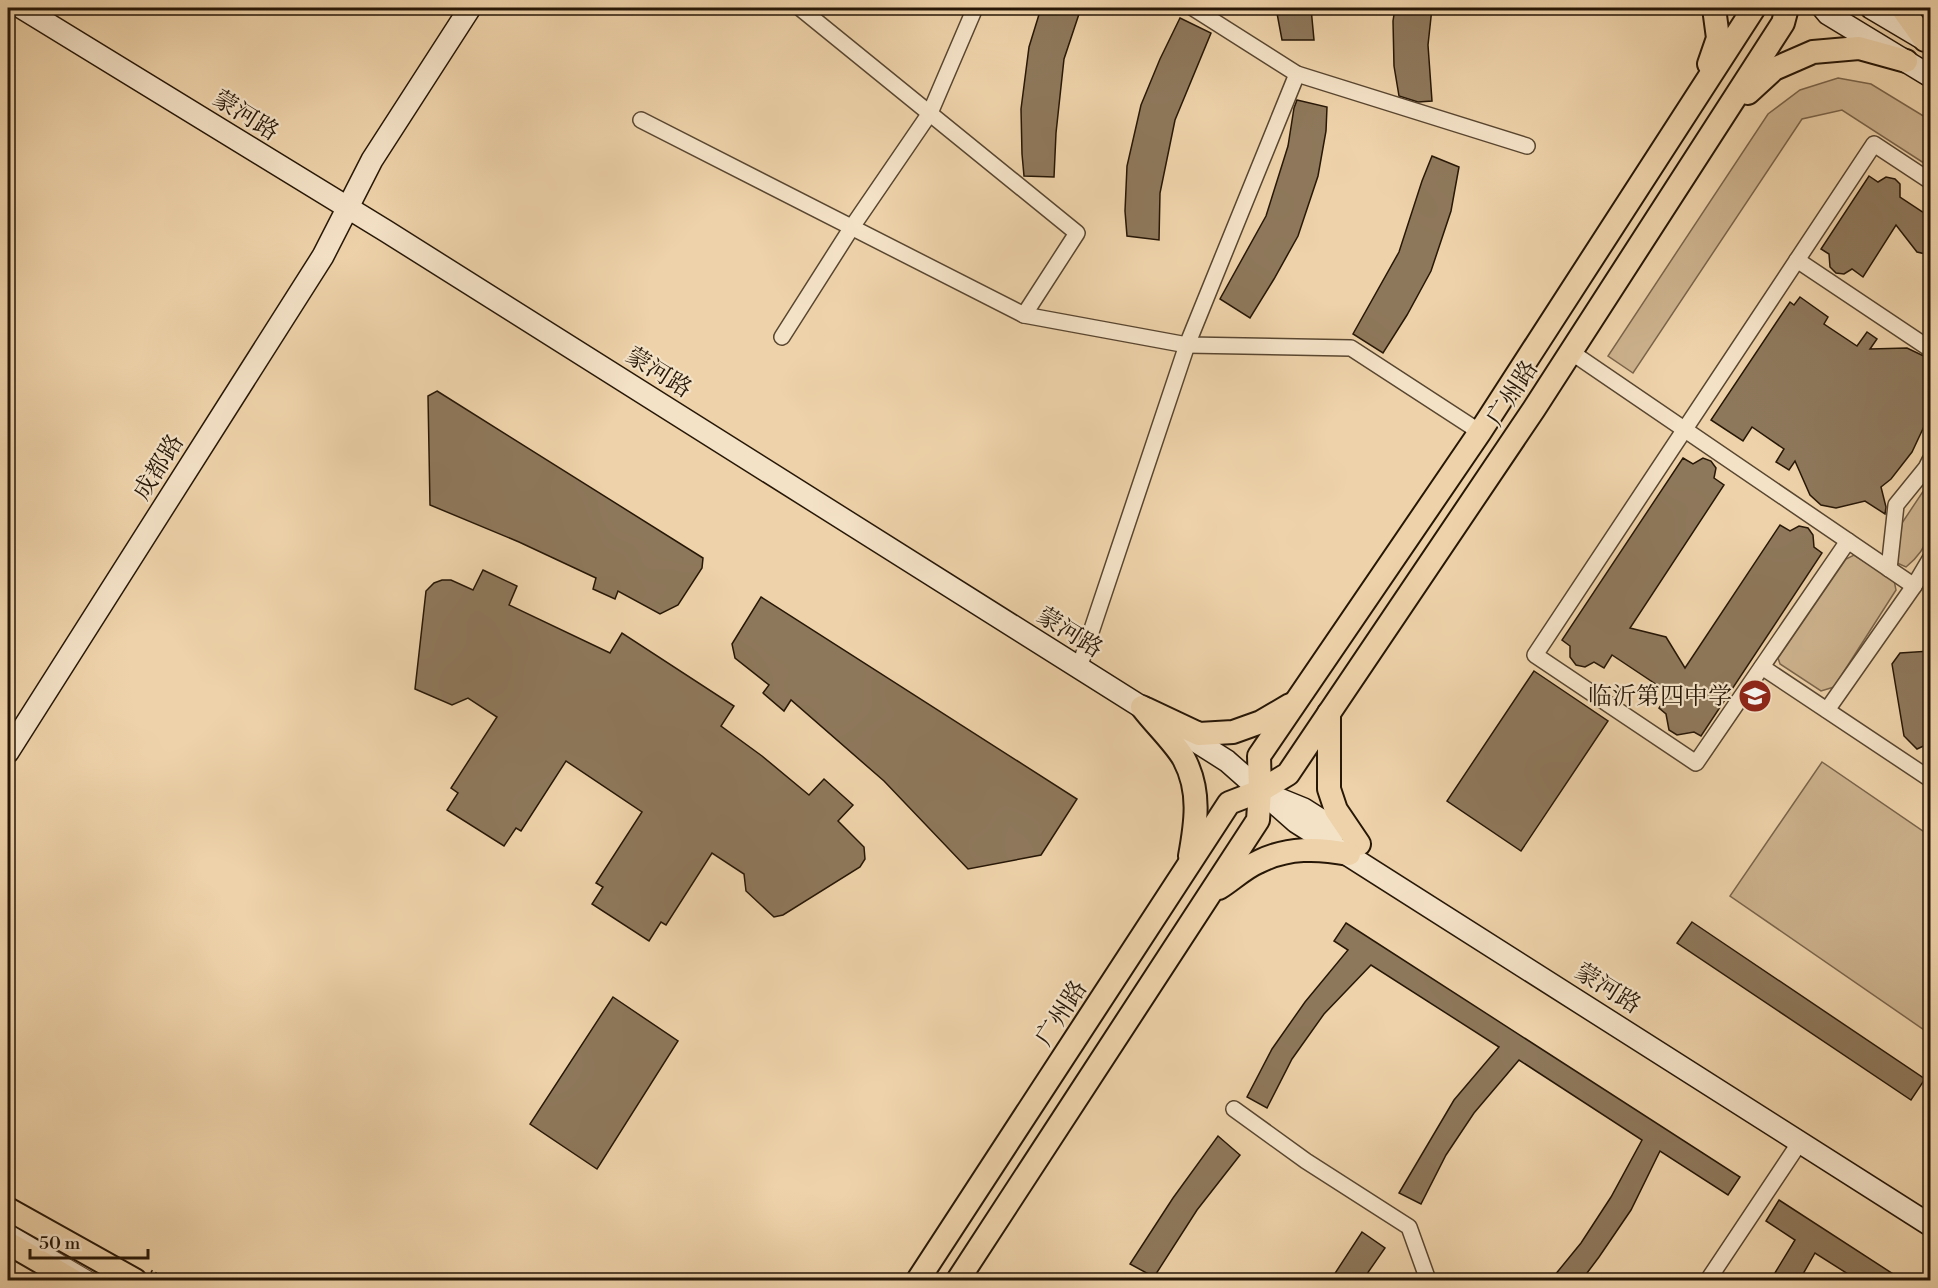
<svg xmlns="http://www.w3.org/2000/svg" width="1938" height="1288" font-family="'Libre Bodoni','Noto Serif SC',serif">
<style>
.green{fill:#ccb28d;stroke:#7a644a;stroke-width:1.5}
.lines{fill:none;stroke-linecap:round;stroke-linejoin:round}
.stream{stroke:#766147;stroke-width:4.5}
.building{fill:#8e785b;stroke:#271707;stroke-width:1.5}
.lane-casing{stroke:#594630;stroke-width:10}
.street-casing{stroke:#594630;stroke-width:18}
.secondary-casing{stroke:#271707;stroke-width:24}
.primary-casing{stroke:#271707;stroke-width:26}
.path{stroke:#271707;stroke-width:3;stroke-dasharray:1.5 3;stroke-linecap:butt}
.lane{stroke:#f4e2c7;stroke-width:8}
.street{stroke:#f4e2c7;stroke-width:15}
.secondary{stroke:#f4e2c7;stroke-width:21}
.primary{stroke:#eed2a9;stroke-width:22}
.labels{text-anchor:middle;stroke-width:4.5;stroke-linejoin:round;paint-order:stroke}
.street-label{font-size:24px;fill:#271707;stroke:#f4e2c7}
.poi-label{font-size:24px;fill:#271707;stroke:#f4e2c7;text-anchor:end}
</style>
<rect width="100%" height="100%" fill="#eed2a9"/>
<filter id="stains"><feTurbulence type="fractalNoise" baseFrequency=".00333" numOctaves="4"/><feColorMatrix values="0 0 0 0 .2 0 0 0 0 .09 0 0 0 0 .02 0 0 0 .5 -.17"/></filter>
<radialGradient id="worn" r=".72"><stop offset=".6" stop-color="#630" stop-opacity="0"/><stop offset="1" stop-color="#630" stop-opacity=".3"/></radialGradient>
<g class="green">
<polygon points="1838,78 1871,84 1930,120 1930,167 1842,110 1802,119 1633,373 1608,356 1768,114 1800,90"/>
<path d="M1930,481C1930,518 1938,541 1906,567L1897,563L1902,523Z"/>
<polygon points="1854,555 1894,580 1896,590 1834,687 1821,691 1780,664 1778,658 1846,559"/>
<polygon points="1822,762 1930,836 1930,1034 1730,896"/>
</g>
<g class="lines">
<polyline class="stream" points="8,77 10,78"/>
</g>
<g class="building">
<polygon points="1041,8 1081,8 1064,59 1056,133 1054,177 1024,176 1022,154 1021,109 1029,47"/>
<polygon points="1276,8 1311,8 1314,40 1282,40"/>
<polygon points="1395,8 1432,8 1428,45 1432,101 1418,102 1399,96 1394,66 1393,21"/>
<polygon points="1180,18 1211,33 1175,120 1160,193 1159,240 1127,236 1125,211 1127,166 1141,105 1160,59"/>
<polygon points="1297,100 1327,107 1326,131 1318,176 1298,236 1274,279 1250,318 1220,299 1266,216 1288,146 1294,108"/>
<polygon points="1432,156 1459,167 1451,211 1431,271 1407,315 1383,353 1353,334 1399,252 1422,181"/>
<polygon points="1869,176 1878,182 1886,177 1895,179 1900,184 1900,197 1930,217 1930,255 1917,252 1896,225 1863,277 1852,269 1844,274 1836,273 1830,267 1829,254 1821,249"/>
<polygon points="1800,297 1828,317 1824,324 1857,346 1867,332 1877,339 1870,349 1907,348 1930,359 1930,418 1928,418 1912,452 1891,479 1881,487 1886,507 1885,514 1865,501 1836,508 1821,505 1810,495 1795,461 1789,470 1776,462 1784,449 1752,427 1743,441 1711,420 1790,302 1794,305"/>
<polygon points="437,391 703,558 702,568 678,605 660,614 618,591 615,599 593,589 596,578 519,542 430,505 428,396"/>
<polygon points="1683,458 1693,464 1703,458 1711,461 1716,468 1714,478 1724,485 1630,628 1666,637 1685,668 1780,525 1790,531 1799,526 1808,528 1813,535 1814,547 1822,553 1701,736 1694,732 1677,735 1669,730 1666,714 1659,708 1669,693 1612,655 1604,668 1594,662 1585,667 1576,665 1570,657 1570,646 1562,640"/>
<polygon points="483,570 517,586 509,605 610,653 622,633 734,706 721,726 762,756 809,795 824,779 853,805 838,821 864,847 865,859 860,867 783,915 774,917 746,891 744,874 712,853 666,925 661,922 649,941 592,904 603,887 596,883 642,812 566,761 521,831 516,828 504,846 447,810 458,793 451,788 497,717 468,698 452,705 415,689 426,591 434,583 442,580 451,580 473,590"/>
<polygon points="761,597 1077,799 1041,855 968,869 884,781 791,700 784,711 763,693 769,685 735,658 732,644"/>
<polygon points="1930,651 1930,743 1917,749 1904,736 1892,664 1900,653"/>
<polygon points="1534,671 1608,721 1521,851 1447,801"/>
<polygon points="1692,922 1925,1079 1911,1100 1677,943"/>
<polygon points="1346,923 1740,1177 1728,1195 1660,1151 1631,1210 1599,1257 1581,1281 1550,1281 1581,1243 1611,1197 1642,1140 1519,1060 1474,1113 1446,1155 1421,1204 1399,1193 1454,1100 1499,1047 1371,965 1324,1014 1292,1059 1267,1108 1247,1097 1272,1049 1305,1002 1348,950 1334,941"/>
<polygon points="613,997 678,1041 597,1169 530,1124"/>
<polygon points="1218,1136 1240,1155 1197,1210 1154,1277 1130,1264 1173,1198"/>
<polygon points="1779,1200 1904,1281 1859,1281 1815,1253 1799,1281 1770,1281 1795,1240 1766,1221"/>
<polygon points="1362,1232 1385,1248 1362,1281 1330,1281"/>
</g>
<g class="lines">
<g class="lane-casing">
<polyline id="lane" points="8,1228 97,1280"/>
</g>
<g class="street-casing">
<g id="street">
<polyline points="800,8 1077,233 1024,315"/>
<polyline points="1193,8 1297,74 1527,146"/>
<polyline points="641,120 1024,315 1187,345 1351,348 1480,432"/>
<polyline points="1797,260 1930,349"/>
<polyline points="782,337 852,227 930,113 975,8"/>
<polyline points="1571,352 1914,586"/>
<polyline points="1848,541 1696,763 1535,655 1874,144 1930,181"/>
<polyline points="1889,569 1896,505 1926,468 1930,460"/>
<polyline points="1762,667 1930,779"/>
<polyline points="1079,668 1187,345 1297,74"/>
<polyline points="1827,710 1914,586 1930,559"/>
<polyline points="1234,1109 1306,1161 1409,1227 1428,1280"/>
<polyline points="1708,1280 1800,1142"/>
</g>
</g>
<g class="secondary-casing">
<g id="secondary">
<polyline points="22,8 386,231 1227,761 1296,822 1930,1225"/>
<polyline points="1823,8 1828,14 1930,76"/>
<polyline points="1871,8 1925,40"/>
<polyline points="8,752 323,256 372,160 470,8"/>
<polyline points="1277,798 1304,809 1337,830"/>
</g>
</g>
<g class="primary-casing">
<g id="primary">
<polyline points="1902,8 1925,40"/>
<polyline points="1709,64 1718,38 1714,8"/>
<polyline points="1748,93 1774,69 1813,52 1859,48 1906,61"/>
<path d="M1142,707C1153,722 1176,744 1184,759C1201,791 1196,823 1190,856"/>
<polyline points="1146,709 1199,734 1233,732 1261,722 1290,705"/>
<polyline points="1329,713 1329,789 1336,810 1359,844"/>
<path d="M1219,888C1232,880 1244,868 1258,862C1288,847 1318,848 1349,854"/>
<polyline points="8,1209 135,1280"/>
<polyline points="8,1243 72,1280"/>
<polyline points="918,1280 1229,803 1260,791 1288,774 1534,409 1783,23 1787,8"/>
<polyline points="958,1280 1258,820 1260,791 1259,756 1480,432 1754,8"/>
</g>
</g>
<g class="path">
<polyline points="151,1271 168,1280"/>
<polyline points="8,1274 19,1280"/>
</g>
<use href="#lane" class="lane"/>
<use href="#street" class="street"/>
<use href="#secondary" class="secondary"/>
<use href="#primary" class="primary"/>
</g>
<defs>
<g id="school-disc" transform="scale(1.725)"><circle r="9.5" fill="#8f2418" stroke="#f4e2c7"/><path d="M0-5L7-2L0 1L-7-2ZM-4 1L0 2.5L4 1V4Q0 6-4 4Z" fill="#fff"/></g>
</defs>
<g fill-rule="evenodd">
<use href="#school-disc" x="1755" y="696"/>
</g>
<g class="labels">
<g class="street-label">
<text transform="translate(246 115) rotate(32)" y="8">蒙河路</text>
<text transform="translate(659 372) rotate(32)" y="8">蒙河路</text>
<text transform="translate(1512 393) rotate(-57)" y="8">广州路</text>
<text transform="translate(158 467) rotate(-58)" y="8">成都路</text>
<text transform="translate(1070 632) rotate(32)" y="8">蒙河路</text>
<text transform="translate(1608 988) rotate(32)" y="8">蒙河路</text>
<text transform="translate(1061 1013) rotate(-57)" y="8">广州路</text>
</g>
<g class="poi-label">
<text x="1732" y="704">临沂第四中学</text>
</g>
</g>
<rect width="1938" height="1288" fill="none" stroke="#eed2a9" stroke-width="30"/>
<rect x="9" y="9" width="1920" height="1270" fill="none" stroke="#271707" stroke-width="3"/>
<rect x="15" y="15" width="1908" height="1258" fill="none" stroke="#271707" stroke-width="1.5"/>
<path d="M30 1249v9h118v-9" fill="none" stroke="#271707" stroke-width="3"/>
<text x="39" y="1249" font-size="18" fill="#271707" stroke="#f4e2c7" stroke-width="4.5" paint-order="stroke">50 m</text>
<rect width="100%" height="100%" filter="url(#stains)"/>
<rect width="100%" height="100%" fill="url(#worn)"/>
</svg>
